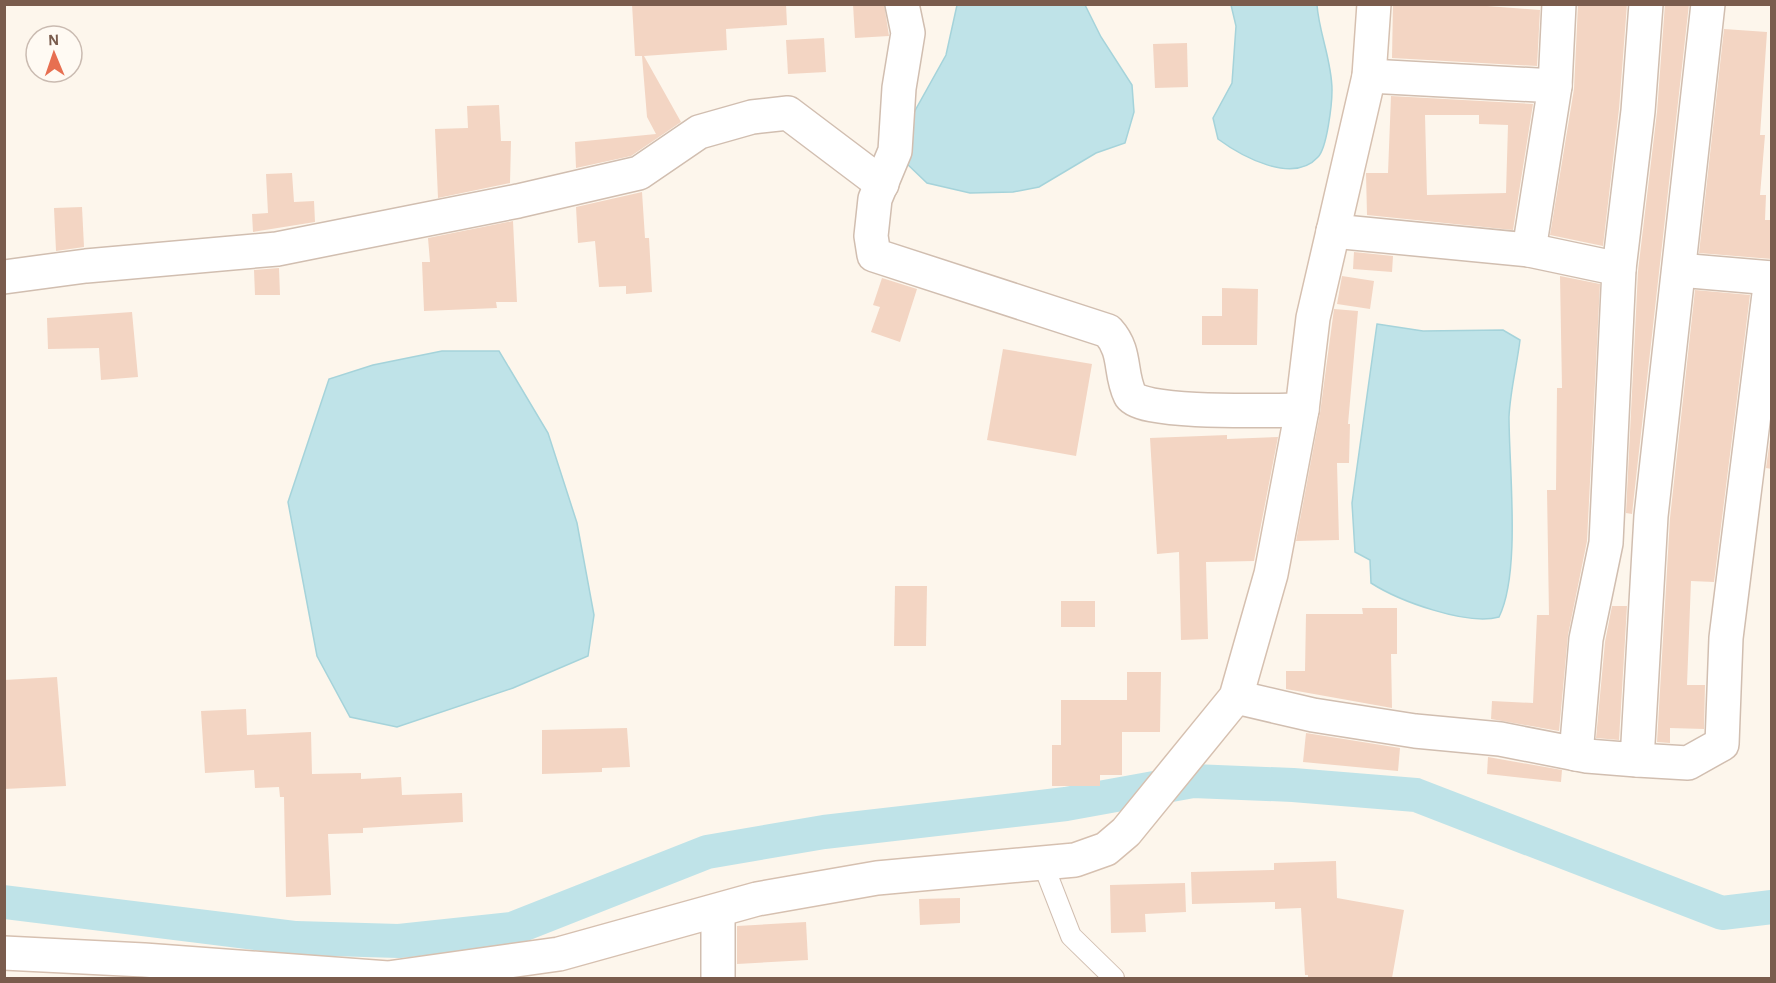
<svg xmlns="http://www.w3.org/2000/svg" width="1776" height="983" font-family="'Alegreya Sans',sans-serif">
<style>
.water{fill:#bfe3e8;stroke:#a5d3da;stroke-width:1.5}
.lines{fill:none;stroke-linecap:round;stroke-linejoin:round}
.canal{stroke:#bfe3e8;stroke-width:34}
.building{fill:#f3d5c3;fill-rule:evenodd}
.service-casing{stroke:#d1beb0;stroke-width:22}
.minor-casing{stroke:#d1beb0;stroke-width:36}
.secondary-casing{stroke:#d6c0b0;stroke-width:36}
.service{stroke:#fff;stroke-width:20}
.minor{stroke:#fff;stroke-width:33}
.secondary{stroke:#fff;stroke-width:33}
</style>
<rect width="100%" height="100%" fill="#fdf6ec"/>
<g class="water">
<polygon points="957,5 1085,5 1101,37 1132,85 1134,112 1125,143 1096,153 1039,187 1013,192 970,193 927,183 905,162 902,134 946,55"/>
<path d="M1231,5H1317C1319,33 1332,61 1332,90C1332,104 1327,148 1318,157C1293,185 1241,156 1218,139L1213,118L1232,83L1236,26Z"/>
<path d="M1377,324L1423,331L1503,330L1520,340C1517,365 1510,392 1509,417C1509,469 1521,573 1499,617C1467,626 1399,601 1371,583L1370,560L1355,552L1352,503Z"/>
<polygon points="442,351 499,351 548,433 577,523 594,615 588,656 513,688 397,727 350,717 317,656 288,502 329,379 373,365"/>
</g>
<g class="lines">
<polyline class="canal" points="4,902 296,938 399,941 512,929 707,852 824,832 1066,804 1193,781 1293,785 1416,795 1722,913 1772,907"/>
</g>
<g class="building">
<polygon points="632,4 786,4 787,25 726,29 727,50 644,56 681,122 631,156 576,168 575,142 656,134 647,117 642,56 635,56"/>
<polygon points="853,4 884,4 889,36 855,38"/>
<polygon points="1393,4 1461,4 1540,10 1537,66 1392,58"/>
<polygon points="1578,4 1627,4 1619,109 1603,246 1550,235 1574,89"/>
<polygon points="1665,4 1689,4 1632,514 1626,513 1638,271 1657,112"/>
<polygon points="1724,29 1767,32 1760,135 1765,135 1760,195 1766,195 1765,220 1772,220 1772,259 1699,253"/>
<polygon points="824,38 826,72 788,74 786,40"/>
<polygon points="1187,43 1188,87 1155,88 1153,44"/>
<path d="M1391,96L1533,104L1513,230L1367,215L1366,173H1388ZM1425,115H1479V124L1508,125L1506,193L1427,195Z"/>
<polygon points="499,105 501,141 511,141 510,183 438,198 435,129 468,128 467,106"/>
<polygon points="292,173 294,202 314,201 315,222 253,232 252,214 268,213 266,174"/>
<polygon points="642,192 645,238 649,238 652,292 626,294 626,286 599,287 595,241 578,243 576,207"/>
<polygon points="82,207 84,247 56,251 54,208"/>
<polygon points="513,221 517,302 496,302 497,308 424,311 422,262 430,262 428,238"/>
<polygon points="1354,252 1393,256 1392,272 1353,269"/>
<polygon points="279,268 280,295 255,295 254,270"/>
<polygon points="1342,276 1374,281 1370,309 1337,304"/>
<polygon points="1560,276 1600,284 1587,541 1568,635 1559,731 1491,719 1492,701 1533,703 1537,615 1549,615 1547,490 1556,490 1557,388 1562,388"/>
<polygon points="882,278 917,289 900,342 871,332 880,307 873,305"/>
<polygon points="1222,288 1258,289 1257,345 1202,345 1202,316 1222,316"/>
<polygon points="1695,290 1750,295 1714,582 1691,581 1687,685 1705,685 1704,729 1670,728 1670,743 1657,742 1670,518"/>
<polygon points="1334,309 1358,311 1348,424 1350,424 1349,463 1337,463 1339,540 1296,541 1320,413"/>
<polygon points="132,312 138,377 101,380 99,348 48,349 47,318"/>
<polygon points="1003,349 1092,364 1076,456 987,440"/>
<polygon points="1772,425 1772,469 1766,468"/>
<polygon points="1227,435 1227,439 1278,437 1254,561 1206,562 1208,639 1181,640 1179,552 1157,554 1150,438"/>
<polygon points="895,586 927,586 926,646 894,646"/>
<rect x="1061" y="601" width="34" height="26"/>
<polygon points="1612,606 1627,606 1619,740 1596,738 1605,642"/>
<polygon points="1362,608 1397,608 1397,654 1391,654 1392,708 1286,689 1286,671 1305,671 1306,614 1363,614"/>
<polygon points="1127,672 1161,672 1160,732 1122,732 1122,775 1100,775 1100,786 1052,786 1052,745 1061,745 1061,700 1127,700"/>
<polygon points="57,677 66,786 4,789 4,680"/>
<polygon points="246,709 247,735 311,732 312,774 361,773 361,779 401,777 402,795 462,793 463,822 363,828 363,833 328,834 331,895 286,897 284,797 280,797 279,787 255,788 254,770 205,773 201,711"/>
<polygon points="627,728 630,767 602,768 602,772 542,774 542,730"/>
<polygon points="1306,733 1400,748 1398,771 1303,762"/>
<polygon points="1488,757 1562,770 1561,782 1487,774"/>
<polygon points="1336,861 1337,898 1404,910 1392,978 1308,978 1308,975 1305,975 1301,908 1275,909 1275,902 1192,904 1191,872 1274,870 1274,863"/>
<polygon points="1185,883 1186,912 1145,914 1146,932 1111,933 1110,885"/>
<polygon points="960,898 960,923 920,925 919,899"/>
<polygon points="806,922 808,960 737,964 737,926"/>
</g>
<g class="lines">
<g class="service-casing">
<polyline id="service" points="1043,864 1071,936 1114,978"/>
</g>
<g class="minor-casing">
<g id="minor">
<path d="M902,4L908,33L899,88L895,151L875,199L871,236L874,255L1108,331C1127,352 1119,372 1130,395C1139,415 1277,410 1302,410"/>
<polyline points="1555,86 1559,4"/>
<polyline points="1333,231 1529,250 1555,86 1369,76"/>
<polyline points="1529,250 1619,269 1606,543 1586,639 1576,754"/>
<polyline points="1619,269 1638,111 1646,4"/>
<polyline points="1679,270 1772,278"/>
<polyline points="4,277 86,266 277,249 518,201 639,173 699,132 752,117 788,113 882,184"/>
<polyline points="1236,697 1313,715 1415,731 1500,739 1587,756 1637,760 1651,516 1708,4"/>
<polyline points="1637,760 1688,763 1722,744 1726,638 1771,278"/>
<polyline points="718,978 718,911"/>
</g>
</g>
<g class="secondary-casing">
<polyline id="secondary" points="4,953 144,960 388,978 559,954 757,899 877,878 1075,860 1106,849 1126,832 1236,697 1271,574 1302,410 1313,318 1369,76 1374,4"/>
</g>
<use href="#service" class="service"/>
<use href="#minor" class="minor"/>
<use href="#secondary" class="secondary"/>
</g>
<rect width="1776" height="983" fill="none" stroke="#7a5c4d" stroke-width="12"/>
<g transform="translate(54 54) rotate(358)"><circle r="28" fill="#fffaf3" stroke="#cabbb1" stroke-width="1.5"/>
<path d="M0-4.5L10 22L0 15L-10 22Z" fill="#e76f51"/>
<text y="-9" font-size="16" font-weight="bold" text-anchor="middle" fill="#7a5c4d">N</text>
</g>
</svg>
